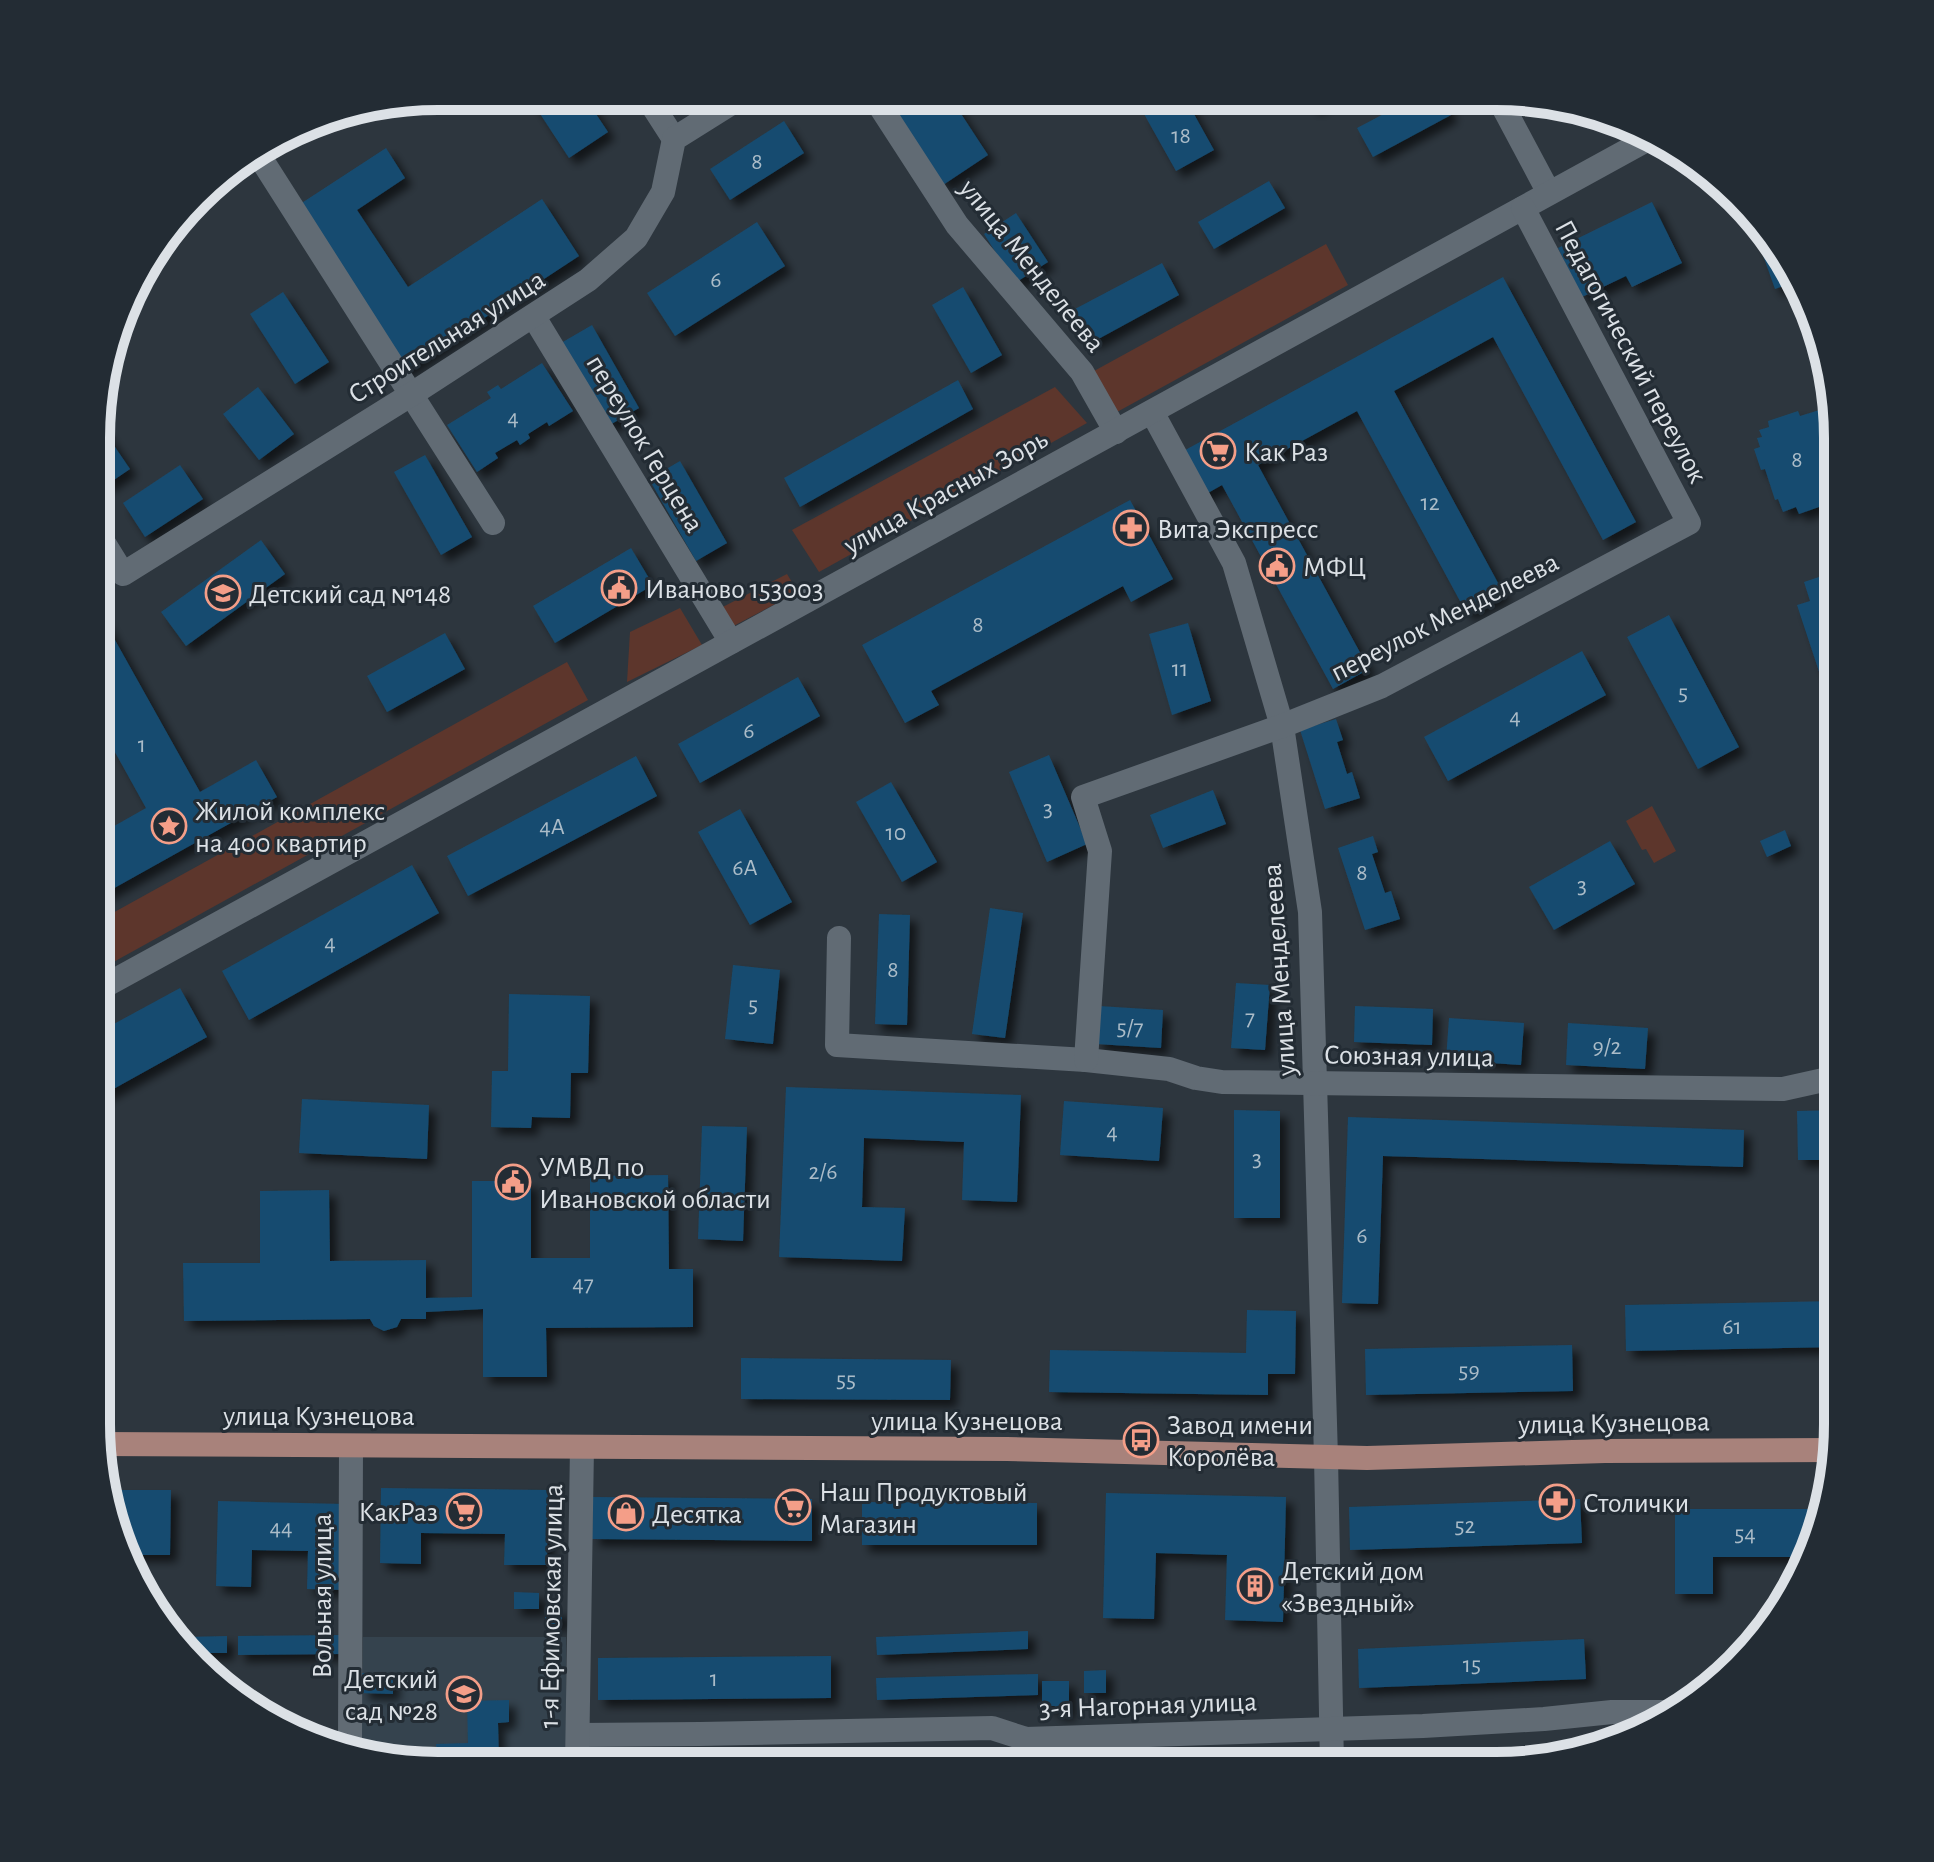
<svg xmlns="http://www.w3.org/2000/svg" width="1934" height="1862" font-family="'Alegreya Sans',sans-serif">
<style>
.built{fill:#35434e}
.green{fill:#5d362c}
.building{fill:#174b6f;filter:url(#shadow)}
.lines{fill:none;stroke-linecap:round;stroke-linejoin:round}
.minor{stroke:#616b74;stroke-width:24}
.major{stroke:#a8827b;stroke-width:24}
.labels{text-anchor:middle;stroke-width:6;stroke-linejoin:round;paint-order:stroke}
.number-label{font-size:24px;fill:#abbcc8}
.street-label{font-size:28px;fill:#dce1e6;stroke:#232c34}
.poi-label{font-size:28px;fill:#dce1e6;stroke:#232c34;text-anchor:start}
.rim{fill:none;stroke:#dce1e6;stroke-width:10}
</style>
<defs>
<filter id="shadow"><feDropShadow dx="7" dy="7" stdDeviation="4" flood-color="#0009"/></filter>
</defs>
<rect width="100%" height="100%" fill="#2d363e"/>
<polygon class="built" points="363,1637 566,1637 566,1765 416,1765 361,1750"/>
<g class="green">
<polygon points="1326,244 1348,285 1117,412 1094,371"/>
<polygon points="1055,387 1087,423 819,572 792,530"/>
<polygon points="787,574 798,592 722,632 711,613"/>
<polygon points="680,608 702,645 627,682 630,632"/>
<polygon points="567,662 588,700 99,970 100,920"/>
<polygon points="1652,806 1676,851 1654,863 1646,849 1642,850 1626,821"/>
</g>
<g class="building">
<polygon points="536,96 584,96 608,132 569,158 531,100"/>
<polygon points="886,97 950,97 988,155 943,185"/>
<polygon points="1169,98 1185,98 1214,150 1176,171 1144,114 1170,100"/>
<polygon points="1307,98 1329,98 1313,108"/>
<polygon points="1412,99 1442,99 1451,115 1373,157 1357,128"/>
<polygon points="784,121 804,153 730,200 710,169"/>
<polygon points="386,148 405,178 357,210 408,287 542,199 579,256 402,372 294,208"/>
<polygon points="1269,181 1285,208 1214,249 1198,222"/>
<polygon points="1652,202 1682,263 1632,287 1626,276 1582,297 1558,248"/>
<polygon points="1016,213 1048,262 1015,283 984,234"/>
<polygon points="1748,213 1767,230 1797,281 1775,289"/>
<polygon points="757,222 785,266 675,336 647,293"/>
<polygon points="1162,263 1179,295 1091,343 1073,310"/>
<polygon points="1503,277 1636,522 1603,540 1493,337 1394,391 1504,594 1467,614 1357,411 1258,465 1369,669 1333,689 1222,485 1199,498 1176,455"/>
<polygon points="963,287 1002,355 971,373 932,305"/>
<polygon points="283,292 329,362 295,384 250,314"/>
<polygon points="592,325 639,408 608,426 561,343"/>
<polygon points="542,363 573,411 549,426 547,422 528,434 530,438 520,445 517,440 495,453 498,458 477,472 447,425 491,398 487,392 498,385 501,389"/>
<polygon points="958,380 973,409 800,507 784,478"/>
<polygon points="258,387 294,434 259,460 223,414"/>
<polygon points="1829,407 1837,433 1837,493 1833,495 1836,501 1799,514 1796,507 1783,512 1778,499 1775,500 1765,469 1761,470 1754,449 1760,447 1757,438 1762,437 1759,430 1769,427 1768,421 1798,411 1800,416"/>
<polygon points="102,428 130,469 102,488"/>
<polygon points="425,455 472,537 441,555 394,472"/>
<polygon points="680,461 727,543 696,561 649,479"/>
<polygon points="180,465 203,499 145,537 123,503"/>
<polygon points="1130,500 1173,579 1131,602 1123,586 931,691 939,705 905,723 862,645"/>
<polygon points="261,540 285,574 186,646 161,612"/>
<polygon points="631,548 653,585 555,643 533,606"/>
<polygon points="1837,571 1837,726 1797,605 1810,601 1804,582"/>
<polygon points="101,615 200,792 256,760 277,797 100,896 100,834 146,808 101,727"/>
<polygon points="1669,615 1739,747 1698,769 1627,637"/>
<polygon points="1188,623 1211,701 1172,715 1149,634"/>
<polygon points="445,633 465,669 387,712 367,676"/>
<polygon points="1582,651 1606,695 1448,781 1424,737"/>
<polygon points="798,677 820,716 700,783 678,744"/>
<polygon points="1336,719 1343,740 1337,742 1347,774 1352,772 1360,798 1325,809 1300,730"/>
<polygon points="1049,755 1087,844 1047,862 1009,772"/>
<polygon points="636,756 657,796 468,896 447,856"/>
<polygon points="891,782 937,862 902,882 856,802"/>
<polygon points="1213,790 1226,824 1163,848 1150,815"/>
<polygon points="740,809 792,902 750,925 698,832"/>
<polygon points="1785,830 1791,846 1767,857 1760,841"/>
<polygon points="1373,836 1378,852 1372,854 1385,893 1391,891 1400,919 1365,930 1338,848"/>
<polygon points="1610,841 1635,884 1554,930 1529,887"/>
<polygon points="412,865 439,913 249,1020 222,971"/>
<polygon points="990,908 1023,913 1005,1038 972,1034"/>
<polygon points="879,914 910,915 907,1025 875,1024"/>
<polygon points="733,965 780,970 773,1044 725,1039"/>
<polygon points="1236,983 1270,985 1265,1050 1231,1048"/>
<polygon points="180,988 207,1037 99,1097 99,1032"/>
<polygon points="509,994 590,996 588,1073 571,1073 570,1118 532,1117 531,1128 491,1127 492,1071 508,1071"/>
<polygon points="1099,1006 1163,1010 1161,1048 1096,1044"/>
<polygon points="1355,1006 1433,1009 1432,1045 1354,1042"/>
<polygon points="1449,1018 1524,1023 1521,1065 1446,1060"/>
<polygon points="1568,1023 1648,1028 1645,1069 1566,1065"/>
<polygon points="786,1087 1021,1095 1017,1202 962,1200 964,1142 864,1138 862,1207 905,1208 902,1261 779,1257"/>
<polygon points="302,1099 429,1105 427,1159 299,1153"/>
<polygon points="1064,1101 1163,1108 1159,1161 1060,1155"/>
<polygon points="1234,1110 1280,1111 1280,1218 1234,1218"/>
<polygon points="1837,1110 1837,1160 1798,1160 1797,1111"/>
<polygon points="1348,1117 1744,1130 1743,1167 1383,1156 1378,1304 1342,1303"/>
<polygon points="702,1126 747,1127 743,1241 698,1239"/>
<polygon points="668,1175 669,1269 693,1269 693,1327 546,1328 547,1377 483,1377 483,1309 426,1312 426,1319 401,1319 397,1327 384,1331 374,1326 370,1319 184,1321 183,1263 260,1263 260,1191 329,1190 330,1261 426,1260 426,1298 472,1297 472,1181 531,1181 531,1258 590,1258 590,1176"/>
<polygon points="1837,1301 1837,1347 1626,1351 1625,1305"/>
<polygon points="1247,1310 1296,1311 1295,1374 1268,1374 1268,1395 1049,1392 1050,1350 1246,1353"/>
<polygon points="1572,1345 1573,1391 1366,1395 1365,1349"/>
<polygon points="741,1358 951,1360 950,1400 741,1399"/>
<polygon points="381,1488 548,1490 547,1565 504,1565 505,1534 421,1533 421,1564 380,1563"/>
<polygon points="106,1490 171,1490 170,1555 127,1555 127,1530 114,1531"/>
<polygon points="1106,1493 1286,1497 1283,1622 1225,1620 1227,1555 1156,1553 1154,1619 1103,1618"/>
<polygon points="593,1497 812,1499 812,1541 592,1539"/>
<polygon points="1580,1499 1582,1543 1350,1550 1349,1507"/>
<polygon points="218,1501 346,1504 343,1590 307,1589 308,1551 252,1550 251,1587 216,1586"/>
<polygon points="862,1502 1037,1503 1037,1545 862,1545"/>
<polygon points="1675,1509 1820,1509 1807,1557 1713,1557 1713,1594 1675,1594"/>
<polygon points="514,1592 539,1593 539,1609 514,1609"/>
<rect x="545" y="1610" width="17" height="14"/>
<polygon points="1028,1631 1028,1649 877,1655 876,1637"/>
<polygon points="340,1635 340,1654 238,1655 238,1636"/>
<polygon points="227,1636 227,1653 193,1653 184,1647 184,1637"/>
<polygon points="1584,1639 1586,1679 1359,1688 1358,1649"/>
<polygon points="831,1656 831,1698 598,1700 598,1658"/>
<polygon points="1106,1670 1106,1693 1084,1693 1084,1671"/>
<polygon points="362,1673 393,1673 393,1694 362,1693"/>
<polygon points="1038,1674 1038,1695 877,1700 876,1678"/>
<polygon points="1042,1681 1069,1681 1069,1713 1054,1713 1055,1706 1042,1706"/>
<polygon points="509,1700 509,1722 498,1723 499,1765 437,1765 436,1744 468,1743 467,1701"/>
<polygon points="882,1751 902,1752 902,1765 882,1765"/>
<rect x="916" y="1761" width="27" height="4"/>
</g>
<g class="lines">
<g class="minor">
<polyline points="647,97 674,139"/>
<polyline points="874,97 957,225 1082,372 1116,432"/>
<polyline points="1499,99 1549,193"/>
<polyline points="258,154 493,523"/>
<polyline points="534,317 731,642"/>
<polyline points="1152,412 1234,563 1282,726 1310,912 1326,1457 1332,1765"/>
<polyline points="102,540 123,574 412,394 588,280 636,238 663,192 674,139 741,97"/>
<polyline points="839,938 837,1045 1086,1060 1169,1069 1196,1078 1222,1082 1783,1089 1837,1077"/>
<polyline points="99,989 1652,137"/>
<polyline points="1086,1060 1100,851 1083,797 1282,726 1382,686 1689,523 1523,208"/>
<polyline points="578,1735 700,1734 992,1728 1026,1739 1423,1726 1544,1719 1612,1712 1674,1712"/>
<polyline points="350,1747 351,1446"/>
<polyline points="577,1765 582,1447"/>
</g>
<polyline class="major" points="97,1444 1007,1449 1367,1458 1605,1451 1836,1450"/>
</g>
<defs>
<g id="supermarket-ring" transform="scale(1.8)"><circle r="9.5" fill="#232c34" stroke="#f49e88" stroke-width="1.5"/><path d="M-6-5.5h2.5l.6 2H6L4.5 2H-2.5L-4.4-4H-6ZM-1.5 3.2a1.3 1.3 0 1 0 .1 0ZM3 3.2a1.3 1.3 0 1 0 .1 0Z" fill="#f49e88"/></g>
<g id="pharmacy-ring" transform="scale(1.8)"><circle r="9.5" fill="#232c34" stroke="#f49e88" stroke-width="1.5"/><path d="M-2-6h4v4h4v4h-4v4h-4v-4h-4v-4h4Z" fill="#f49e88"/></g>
<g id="civic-ring" transform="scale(1.8)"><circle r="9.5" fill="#232c34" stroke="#f49e88" stroke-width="1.5"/><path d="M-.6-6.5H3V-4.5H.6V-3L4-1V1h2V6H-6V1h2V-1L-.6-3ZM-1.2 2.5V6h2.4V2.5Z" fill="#f49e88"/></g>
<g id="school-ring" transform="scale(1.8)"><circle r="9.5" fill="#232c34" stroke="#f49e88" stroke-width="1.5"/><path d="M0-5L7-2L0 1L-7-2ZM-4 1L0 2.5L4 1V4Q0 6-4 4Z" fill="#f49e88"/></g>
<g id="sight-ring" transform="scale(1.8)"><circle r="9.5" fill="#232c34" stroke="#f49e88" stroke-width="1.5"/><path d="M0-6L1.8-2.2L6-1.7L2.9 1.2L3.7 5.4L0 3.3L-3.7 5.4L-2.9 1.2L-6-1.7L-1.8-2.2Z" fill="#f49e88"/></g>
<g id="bus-ring" transform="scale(1.8)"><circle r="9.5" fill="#232c34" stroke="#f49e88" stroke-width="1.5"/><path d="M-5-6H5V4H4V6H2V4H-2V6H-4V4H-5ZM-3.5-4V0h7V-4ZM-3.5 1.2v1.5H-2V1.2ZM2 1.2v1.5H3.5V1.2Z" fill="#f49e88"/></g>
<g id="shop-ring" transform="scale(1.8)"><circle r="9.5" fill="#232c34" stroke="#f49e88" stroke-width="1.5"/><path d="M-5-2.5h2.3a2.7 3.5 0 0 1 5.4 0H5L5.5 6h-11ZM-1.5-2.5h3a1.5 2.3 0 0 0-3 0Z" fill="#f49e88"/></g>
<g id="building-ring" transform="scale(1.8)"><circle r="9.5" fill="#232c34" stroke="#f49e88" stroke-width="1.5"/><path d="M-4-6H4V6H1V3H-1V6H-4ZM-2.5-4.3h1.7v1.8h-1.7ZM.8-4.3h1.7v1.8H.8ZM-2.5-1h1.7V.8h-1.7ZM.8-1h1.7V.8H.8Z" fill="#f49e88"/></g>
</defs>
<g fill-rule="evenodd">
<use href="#supermarket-ring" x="1218" y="451"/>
<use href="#pharmacy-ring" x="1131" y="528"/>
<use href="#civic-ring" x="1277" y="566"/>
<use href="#civic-ring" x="619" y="588"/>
<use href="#school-ring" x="223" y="593"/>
<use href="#sight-ring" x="169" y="826"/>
<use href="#civic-ring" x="513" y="1182"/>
<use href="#bus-ring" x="1141" y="1440"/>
<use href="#pharmacy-ring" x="1557" y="1502"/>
<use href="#supermarket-ring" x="793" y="1507"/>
<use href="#supermarket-ring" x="464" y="1511"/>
<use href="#shop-ring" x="626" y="1513"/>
<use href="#building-ring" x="1255" y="1586"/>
<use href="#school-ring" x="464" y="1694"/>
</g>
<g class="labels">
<g class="number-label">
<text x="1181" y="143">18</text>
<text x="757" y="169">8</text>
<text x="716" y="287">6</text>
<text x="513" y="425">4</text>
<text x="1797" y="467">8</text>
<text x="1430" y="510">12</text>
<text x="978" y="632">8</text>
<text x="1180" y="676">11</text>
<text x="1683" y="700">5</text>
<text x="1515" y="724">4</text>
<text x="749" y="738">6</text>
<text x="142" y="752">1</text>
<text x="1048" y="816">3</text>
<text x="552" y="834">4А</text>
<text x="896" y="840">10</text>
<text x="745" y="875">6А</text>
<text x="1362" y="880">8</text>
<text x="1582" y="893">3</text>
<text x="330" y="950">4</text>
<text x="893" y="977">8</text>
<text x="753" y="1012">5</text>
<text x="1250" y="1025">7</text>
<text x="1130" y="1035">5/7</text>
<text x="1607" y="1054">9/2</text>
<text x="1112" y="1139">4</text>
<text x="1257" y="1166">3</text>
<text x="823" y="1179">2/6</text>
<text x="1362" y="1243">6</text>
<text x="583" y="1291">47</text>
<text x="1732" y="1334">61</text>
<text x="1469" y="1378">59</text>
<text x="846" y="1387">55</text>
<text x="1465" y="1533">52</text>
<text x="281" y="1535">44</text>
<text x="1745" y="1541">54</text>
<text x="1472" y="1672">15</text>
<text x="714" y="1686">1</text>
</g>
<g class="street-label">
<text transform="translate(1033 265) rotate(51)" y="10">улица Менделеева</text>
<text transform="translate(446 336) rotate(-32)" y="10">Строительная улица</text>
<text transform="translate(1632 351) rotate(62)" y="10">Педагогический переулок</text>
<text transform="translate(646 443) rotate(59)" y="10">переулок Герцена</text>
<text transform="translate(945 491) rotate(-29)" y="10">улица Красных Зорь</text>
<text transform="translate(1444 616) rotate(-27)" y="10">переулок Менделеева</text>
<text transform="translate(1278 970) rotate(-94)" y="10">улица Менделеева</text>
<text transform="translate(1409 1055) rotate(1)" y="10">Союзная улица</text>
<text x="319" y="1425">улица Кузнецова</text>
<text x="967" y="1430">улица Кузнецова</text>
<text transform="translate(1614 1422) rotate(-1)" y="10">улица Кузнецова</text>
<text transform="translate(321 1596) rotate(-90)" y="10">Вольная улица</text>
<text transform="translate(550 1606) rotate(-89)" y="10">1-я Ефимовская улица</text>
<text transform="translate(1148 1704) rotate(-2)" y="10">3-я Нагорная улица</text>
</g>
<g class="poi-label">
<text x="1244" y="461">Как Раз</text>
<text x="1157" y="538">Вита Экспресс</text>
<text x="1303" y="576">МФЦ</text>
<text x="645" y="598">Иваново 153003</text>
<text x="249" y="603">Детский сад №148</text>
<text x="195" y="820">Жилой комплекс<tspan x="195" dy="32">на 400 квартир</tspan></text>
<text x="539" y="1176">УМВД по<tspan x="539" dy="32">Ивановской области</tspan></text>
<text x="1167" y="1434">Завод имени<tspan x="1167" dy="32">Королёва</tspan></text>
<text x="819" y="1501">Наш Продуктовый<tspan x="819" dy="32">Магазин</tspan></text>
<text x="1583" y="1512">Столички</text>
<text x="438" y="1521" text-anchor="end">КакРаз</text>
<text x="652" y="1523">Десятка</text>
<text x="1281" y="1580">Детский дом<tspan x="1281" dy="32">«Звездный»</tspan></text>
<text x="438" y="1688" text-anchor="end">Детский<tspan x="438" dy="32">сад №28</tspan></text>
</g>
</g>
<path d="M0 0H1934V1862H0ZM438 110H1496A328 328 0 0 1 1824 438V1424A328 328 0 0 1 1496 1752H438A328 328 0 0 1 110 1424V438A328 328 0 0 1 438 110Z" fill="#232c34" fill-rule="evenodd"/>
<path class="rim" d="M438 110H1496A328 328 0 0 1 1824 438V1424A328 328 0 0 1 1496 1752H438A328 328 0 0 1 110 1424V438A328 328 0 0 1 438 110Z"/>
</svg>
